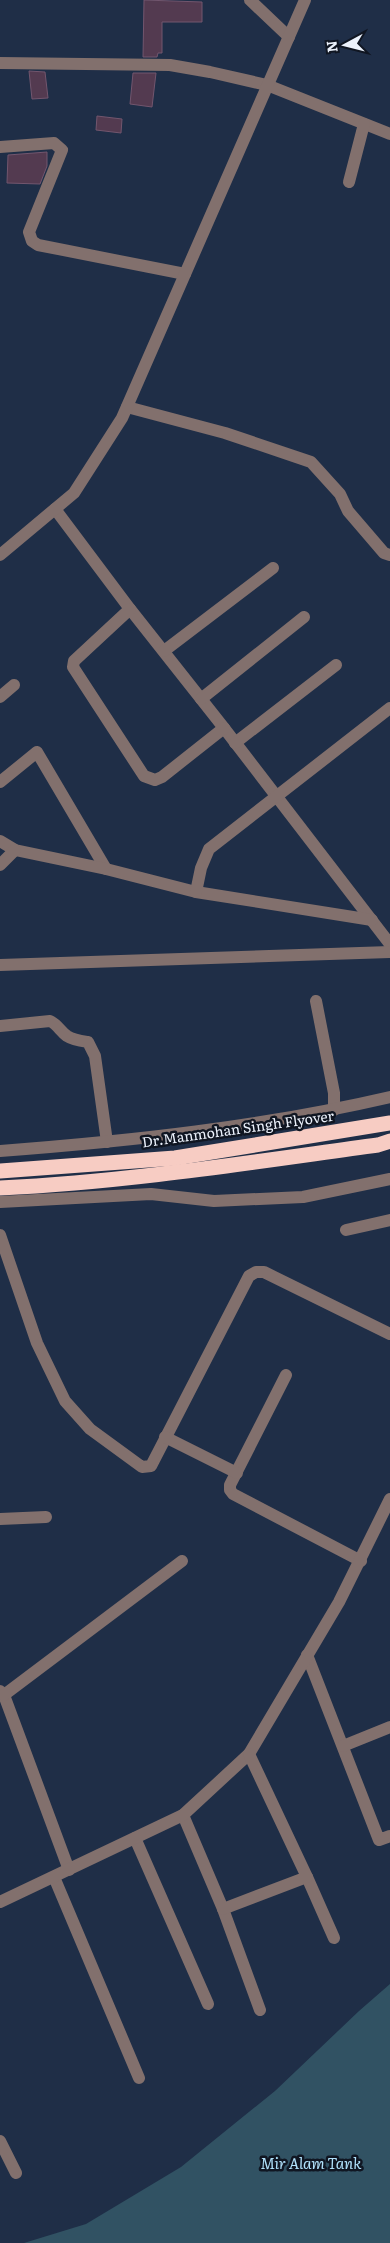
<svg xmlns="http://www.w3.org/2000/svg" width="390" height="2243" font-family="Literata,serif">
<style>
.water{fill:#315263}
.building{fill:#533a50;stroke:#72566e}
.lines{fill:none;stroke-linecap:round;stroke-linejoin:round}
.minor{stroke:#82706d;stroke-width:12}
.highway{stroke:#f7ccc3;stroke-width:15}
.labels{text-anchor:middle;stroke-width:5;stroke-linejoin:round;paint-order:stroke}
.street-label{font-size:14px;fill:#ecf2fc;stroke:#101622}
.water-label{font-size:15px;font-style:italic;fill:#b1e2fc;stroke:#101622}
</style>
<rect width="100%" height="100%" fill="#1f2e47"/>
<polygon class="water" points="390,1984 390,2243 24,2243 86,2224 181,2167 275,2091 359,2011"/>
<g class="building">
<polygon points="144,0 202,2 202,22 162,22 162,53 158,53 157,57 143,57"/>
<polygon points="29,71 45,72 48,98 32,99"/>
<polygon points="133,73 156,73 152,107 130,104"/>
<polygon points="97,116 122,119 121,133 96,130"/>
<polygon points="47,152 47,166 40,184 7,183 8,155"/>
</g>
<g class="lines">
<g class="minor">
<polyline points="250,0 289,37"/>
<polyline points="0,63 170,65 210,72 267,85 390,134"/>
<polyline points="0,147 54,143 62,150 29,232 32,241 38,245 185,274"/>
<polyline points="349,182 364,124"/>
<polyline points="127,407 225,433 311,462 340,494 348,511 384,553 390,555"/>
<polyline points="55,509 130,609 224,728 390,944"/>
<polyline points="0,555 74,493 122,418 305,0"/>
<polyline points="130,609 74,661 73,667 144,776 155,780 162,777 224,728"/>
<polyline points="164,651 273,568"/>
<polyline points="0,697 14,685"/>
<polyline points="201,699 304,617"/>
<polyline points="235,743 336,665"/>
<polyline points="0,782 37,752 106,869"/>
<polyline points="0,841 15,850 106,869 196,892 372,920"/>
<polyline points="0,865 15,850"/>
<polyline points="196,892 201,868 209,849 390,708"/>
<polyline points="0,965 390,952"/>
<polyline points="316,1001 334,1093 334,1110"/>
<path d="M0,1026L50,1021C58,1025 60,1031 67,1036C73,1040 81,1041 88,1042L95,1056L107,1142"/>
<path d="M0,1151C131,1141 261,1127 390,1097"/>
<polyline points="0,1202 151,1194 214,1201 303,1197 390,1179"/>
<polyline points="346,1230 390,1220"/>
<polyline points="0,1235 37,1343 65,1401 90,1429 142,1467 151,1466 249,1276 256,1272 264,1272 390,1334"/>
<polyline points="286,1375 230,1485 230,1490 233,1494 361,1561"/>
<polyline points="165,1437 237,1473"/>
<polyline points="0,1519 46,1517"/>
<polyline points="307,1655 379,1840 390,1836"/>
<polyline points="0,1691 4,1695 69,1870"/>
<polyline points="4,1695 182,1561"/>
<polyline points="343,1746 390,1727"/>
<polyline points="183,1815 223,1909 260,2010"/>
<polyline points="135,1838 208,2004"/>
<polyline points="54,1877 139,2078"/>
<polyline points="307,1877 334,1938"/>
<polyline points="0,1902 183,1815 249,1754 339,1602 390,1499"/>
<polyline points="223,1909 307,1877 249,1754"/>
<polyline points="0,2141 16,2173"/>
</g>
<g class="highway">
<polyline points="0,1171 175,1158 390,1123"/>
<path d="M0,1188C127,1182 253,1162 378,1145L390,1141"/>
</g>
</g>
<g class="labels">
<g class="street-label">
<text transform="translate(238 1129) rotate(-8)" y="5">Dr.Manmohan Singh Flyover</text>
</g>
<g class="water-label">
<text x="311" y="2169">Mir Alam Tank</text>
</g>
</g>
<g transform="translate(345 45) rotate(263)" stroke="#101622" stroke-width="4" paint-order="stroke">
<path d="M0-4L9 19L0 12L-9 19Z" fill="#ecf2fc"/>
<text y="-8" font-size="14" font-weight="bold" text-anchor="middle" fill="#ecf2fc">N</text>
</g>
</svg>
